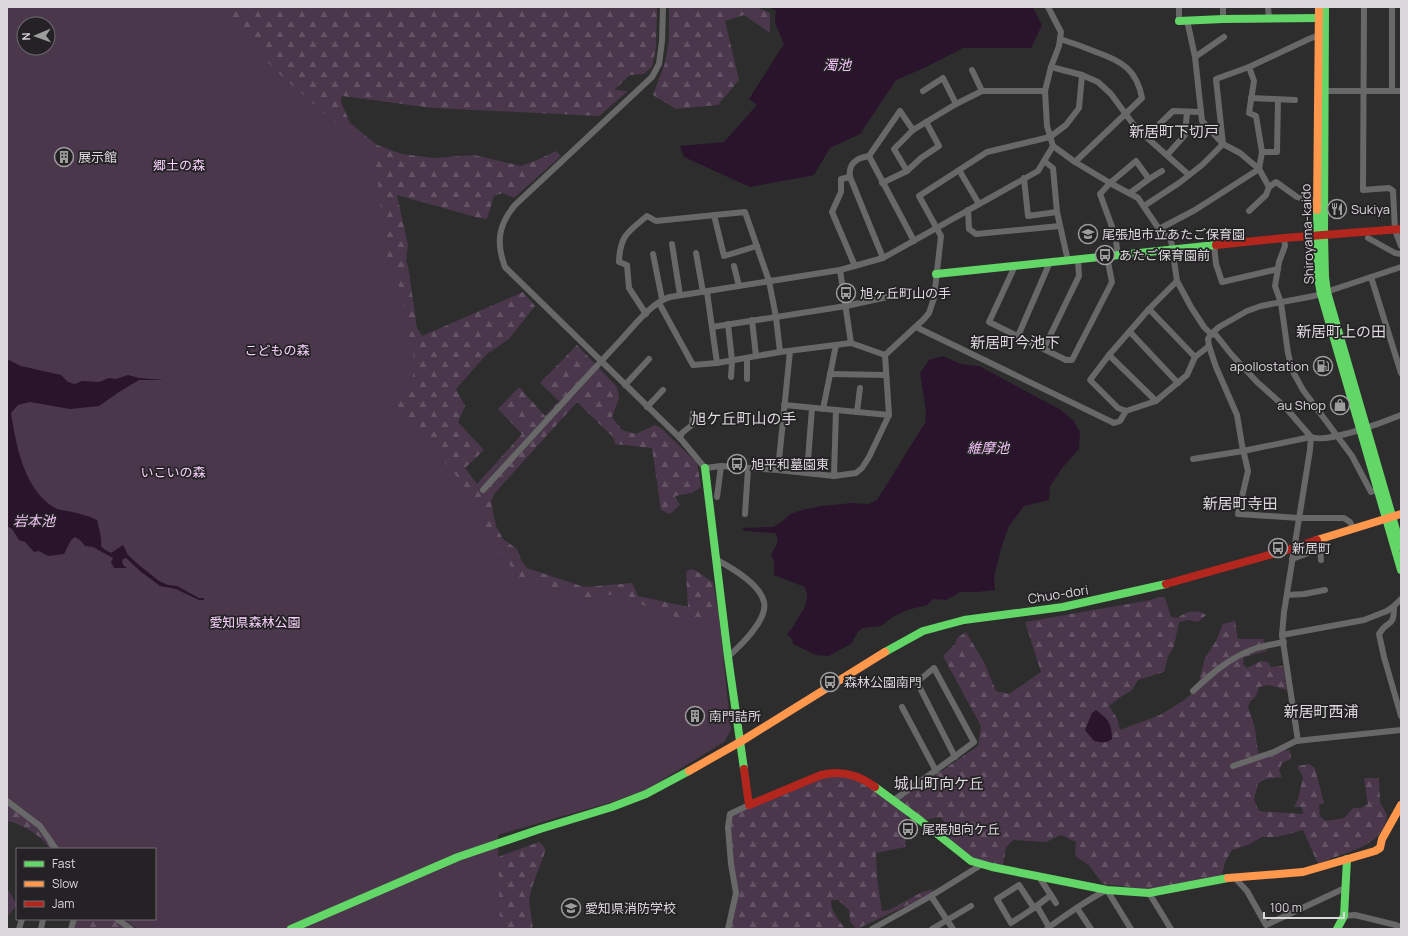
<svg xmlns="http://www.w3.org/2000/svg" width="1408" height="936" font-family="Manrope,'Noto Sans JP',sans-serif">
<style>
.forest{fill:url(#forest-firs)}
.park{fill:#4a374b;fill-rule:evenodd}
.water{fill:#29142c}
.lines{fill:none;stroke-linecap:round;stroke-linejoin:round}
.street{stroke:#686868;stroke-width:6}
.fast{stroke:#63d668;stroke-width:8}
.slow{stroke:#ff974d;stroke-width:8}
.jam{stroke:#b3261e;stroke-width:8}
.labels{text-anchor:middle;stroke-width:3.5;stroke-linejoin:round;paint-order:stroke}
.poi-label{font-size:13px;fill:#dbd9db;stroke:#242224;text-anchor:start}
.park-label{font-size:13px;fill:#f9d2fe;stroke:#242224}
.street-label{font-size:13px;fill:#dbd9db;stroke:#242224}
.water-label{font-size:14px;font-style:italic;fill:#f0c0f6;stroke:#242224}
.quarter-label{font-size:15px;fill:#dbd9db;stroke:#242224}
</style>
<defs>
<pattern id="forest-firs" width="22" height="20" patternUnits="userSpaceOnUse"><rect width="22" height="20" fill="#4a374b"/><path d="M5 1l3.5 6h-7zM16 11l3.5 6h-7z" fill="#645364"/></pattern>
</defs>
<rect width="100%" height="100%" fill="#2d2d2d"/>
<g class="forest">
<path d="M142,7H657L656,47L652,67L644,74L630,75L614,90L628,91L599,116L433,108L342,96L341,102L350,123L377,145L402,154L434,158L474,155L521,166L537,160L556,151L561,156L514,198L503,193L494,196L487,219L479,218L397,195L408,245L406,262L408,266L417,328L422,336L523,292L535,306L509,339L487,354L456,389L465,406L458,422L484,450L465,468L477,484L522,434L498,409L519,387L545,416L559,401L540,383L577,345L617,387L619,398L612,417L622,430L636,434L655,425L661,428L697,463L701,487L692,493L675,496L680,505L670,514L661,510L652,448L615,444L613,437L577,402L494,494L491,502L496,526L503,539L517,549L521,560L527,568L584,587L632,583L638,596L688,607L686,572L691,569C701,572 705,578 713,582L718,609L723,656L712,665L523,626Z"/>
<polygon points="669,7 756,7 770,13 770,33 744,15 725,21 739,80 718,105 676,109 653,95 665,63 669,40"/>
<path d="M1158,597H1165L1171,617L1178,618C1185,611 1198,609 1206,615L1198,622L1188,620L1179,622L1174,646L1168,656L1164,672L1138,680L1132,690L1119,698L1109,706L1117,718L1120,730L1160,715L1183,701L1197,689L1205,658L1216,641L1223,624L1235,621L1238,639H1263L1267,651L1244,657L1243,664L1247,668L1261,661L1268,662L1271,667L1283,666L1287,690L1269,685L1259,687L1256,696L1250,702L1248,707L1255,728L1258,753L1290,750L1291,759L1282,763L1279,770L1282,777L1266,779L1258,783L1254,800L1259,811L1303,814L1302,807H1294L1298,799L1303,777L1297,766L1309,764L1315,768L1324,803L1319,805L1320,816L1325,821L1344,818L1353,808H1361L1368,804L1364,778H1379L1380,802L1387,815C1386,820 1385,826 1382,830C1370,850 1338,854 1318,864L1303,830L1277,837H1262L1248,845L1232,850L1225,862L1222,875L1172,887L1146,889L1103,884L1089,865L1075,856L1076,842L1061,835L1046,842L1013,840L1006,847L1003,865L987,864L972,859L942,833L946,824L940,817L924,820L899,800L978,746L981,726L943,656L955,644L957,638L966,632L984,662L996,691L1009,694L1041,672L1025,622L1151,600Z"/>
<path d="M822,776H849L862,782L907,814V824L905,847L876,853L877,877L882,911L889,910L922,892L933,889L931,894L857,929L850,922L849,910L838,900H831C830,909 838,920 844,927L840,929H732L730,925L737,893L729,827L731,815Z"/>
<path d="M7,804L40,829L54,849H51C43,837 21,823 7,821Z"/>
<polygon points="539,842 545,848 545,852 532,887 529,900 533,929 317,929 498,857"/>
<polygon points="7,889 9,891 17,905 7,917"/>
<polygon points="76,919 112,919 127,929 73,929"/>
</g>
<path class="park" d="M7,7H219L277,72L375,157L386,254L398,281L415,363L411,386L397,405L462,483L480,510L487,535L520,578L591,599L613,594L695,624L718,610L731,730L724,742L646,790L612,802L498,835L500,929H138L123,919H155V849H58L42,825L33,817L7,798ZM24,24H48V48H24Z"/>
<g class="water">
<polygon points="769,7 1033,7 1042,25 1031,48 963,48 924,68 896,80 860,134 830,148 814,175 750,187 684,157 680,146 724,142 757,105 749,99 784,44 775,23 776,11"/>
<path d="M943,356L961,364L979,366L1061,410L1073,420L1080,432L1079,449L1062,468L1050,486L1049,500L1024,506L1009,526L1001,549L994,577L995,590L977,592H960L946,600L933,599L927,605L907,610L893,617L881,626L863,628L858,632L851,644L828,656L816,655L793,644L792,639L787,635C789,631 792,629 794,625C802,610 811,604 805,587L774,575V561L771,555C775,546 781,542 775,533L745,531L742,528L773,527L783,521L790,514L806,509L822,506L852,503L868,504L877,500L925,423L926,411L920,373L929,360Z"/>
<path d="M7,359L21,366L61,375L68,382L75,384L82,381L99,382L109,378L116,379L128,375L139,378L164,380H139L119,392L99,406L70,409L30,402L18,405L11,413C16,445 24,490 55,508C58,510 63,510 67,511C77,513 87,515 97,520C99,528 102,538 101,546L104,549L111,553L123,545L128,555L139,565L159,581L168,585L177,586L199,598H204V600H199L176,589L160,586L140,571L126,558L123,559C121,563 123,566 127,568H114L111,562L113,558L93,547L85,546L80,540L75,537L71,540L64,554L48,556L39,551L34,552L25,542L19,540L12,529L7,526Z"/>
<path d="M1096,710C1108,719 1112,723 1112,739C1106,744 1100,742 1094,741L1085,730L1092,713Z"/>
</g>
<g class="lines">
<g class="street">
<path d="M663,7L662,41L659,64L652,77L515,205C498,225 496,243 505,267L680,438L705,468L721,466L778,470L834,476L856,473L862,468L869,457L889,415L885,355"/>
<path d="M1048,7L1061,32L1059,46L1051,67L1045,91L1047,126L1053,146L1075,162L1110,183L1138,198L1159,229L1171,240L1177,281L1191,307L1204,327L1211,334L1216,335L1231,354L1257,382L1285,407L1311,437C1326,444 1384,422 1401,415"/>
<polyline points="1179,7 1179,21"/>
<polyline points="1223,7 1223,19"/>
<polyline points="1268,7 1269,18"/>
<polyline points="1364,7 1363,190 1389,188 1393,191 1395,230 1401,246"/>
<polyline points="1187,20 1195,57 1202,121 1223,144 1240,153 1259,169 1269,187 1276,182 1297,197 1317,203"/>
<path d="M1060,39C1073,43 1084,47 1096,52C1122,61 1137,70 1142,98L1075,162"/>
<polyline points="1195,57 1224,37"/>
<polyline points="1051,67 1082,75 1098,82 1111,94 1136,128 1189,175"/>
<polyline points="972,70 982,91"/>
<polyline points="923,91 943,78 956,104"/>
<polyline points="1325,91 1401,91"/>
<polyline points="1392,91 1392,7"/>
<polyline points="1251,98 1295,100"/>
<polyline points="1146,137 1173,111 1201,112"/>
<polyline points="1223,144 1216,79 1249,67 1309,39 1319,35"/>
<polyline points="1262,152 1277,152 1278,100"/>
<polyline points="1167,155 1185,135 1187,112"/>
<polyline points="869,156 914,241"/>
<polyline points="1044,161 1053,168 1057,212 1068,261"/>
<polyline points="959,170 979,204"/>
<polyline points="907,171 894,149 913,130 956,104 982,91 1045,91"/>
<path d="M850,177C848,163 857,158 869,156L900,111L913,130"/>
<polyline points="1024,178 1028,216 1057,212"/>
<polyline points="882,183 907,171 921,158 939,146 926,122"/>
<polyline points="1130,193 1149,179 1162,171"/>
<polyline points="1144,206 1179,183 1202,165 1223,144"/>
<polyline points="968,210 969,229 976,234 1060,226"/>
<polyline points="1249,211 1266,195 1269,187"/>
<polyline points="714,215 724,256 757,246"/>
<polyline points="1159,229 1195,210 1259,169 1262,152 1256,116 1249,113 1254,81 1249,67"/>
<polyline points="1284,238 1285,246 1279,262 1275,286 1281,303 1288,353 1292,370 1303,390 1352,456 1371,492 1378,489"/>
<polyline points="1368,238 1395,253 1401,254"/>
<polyline points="672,244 680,295"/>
<polyline points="1214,245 1216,264 1222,282 1278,269"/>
<polyline points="696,253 703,292"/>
<polyline points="653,254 662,299"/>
<polyline points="1118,255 1115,235 1100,194 1110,183 1136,161 1149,179"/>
<polyline points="734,266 739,286"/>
<polyline points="855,266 832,212 841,192 841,179 850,177 883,258"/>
<polyline points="1015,266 989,322 1066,360 1072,360 1112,282 1107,257"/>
<polyline points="840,270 851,343"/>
<polyline points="1371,277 1401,373"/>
<polyline points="1177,281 1149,309 1109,355 1090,380 1118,408 1126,411 1156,401 1187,375 1195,357 1209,346"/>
<polyline points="707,292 717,363 780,352 851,343 885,355"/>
<polyline points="659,303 693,365 717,363"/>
<polyline points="1149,309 1195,357"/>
<path d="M646,314L629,288L627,265L619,262C620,235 628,232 647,216L656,221L745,212L769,281L776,317L780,352"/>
<polyline points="752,320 756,356"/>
<polyline points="728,324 732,361 731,377"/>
<polyline points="712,327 846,306 892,296"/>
<polyline points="916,327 1114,423 1120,421 1126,411"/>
<polyline points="1130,332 1178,383"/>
<polyline points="1018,336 1050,262"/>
<polyline points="1044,348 1079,276 1078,260"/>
<polyline points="885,355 924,319 929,313 934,298 941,236 919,196 987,152 1050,137 1066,125 1079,108 1082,75"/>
<polyline points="1109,355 1156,401"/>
<polyline points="830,374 886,375"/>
<polyline points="747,379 747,358"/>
<polyline points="625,385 649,359"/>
<polyline points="784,405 889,415"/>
<polyline points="647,407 663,390"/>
<polyline points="823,409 836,345"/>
<polyline points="857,412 860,388"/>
<polyline points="680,438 682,433 692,425 693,413"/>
<polyline points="1193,459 1243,451 1311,437"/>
<polyline points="778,470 790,351"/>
<polyline points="807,473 812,408"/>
<polyline points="834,476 836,410"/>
<path d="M483,490C529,440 574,390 620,341C633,327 652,302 670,297L840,270L883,258L1038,171L1053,146"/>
<polyline points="717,497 721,466"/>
<polyline points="745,514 748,469"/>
<polyline points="1353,528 1350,522 1344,518 1299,518 1238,514 1248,471 1242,445 1237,415 1216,367 1209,346 1208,339 1211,334 1219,327 1247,311 1261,306 1314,296 1401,267"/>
<polyline points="1292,559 1320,549 1321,560"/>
<path d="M717,560C732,568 760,584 764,602C768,620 740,646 728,657"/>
<polyline points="1287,595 1304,594 1325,590"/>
<path d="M1401,599L1394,606C1394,630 1388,618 1379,634L1384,657L1401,716"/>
<polyline points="1282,635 1364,620 1387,611 1394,606"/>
<path d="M1193,691C1211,674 1229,658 1254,649C1263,646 1274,644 1284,642"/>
<polyline points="902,707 936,771"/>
<polyline points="1298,741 1282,635 1284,612 1310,450 1311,437"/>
<polyline points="1233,766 1274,752 1296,741 1401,730"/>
<path d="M894,800C921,781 948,762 974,742L934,668L917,682L955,757"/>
<polyline points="7,801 40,826 56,849"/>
<polyline points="1042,877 1041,880 1056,903"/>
<polyline points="1234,877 1247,891 1266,925 1345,888"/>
<polyline points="1149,893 1171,929"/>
<polyline points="1077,908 1091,929"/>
<polyline points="1344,916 1355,915 1396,925 1401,927"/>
<polyline points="117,919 131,929"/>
<polyline points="19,929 22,919"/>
<polyline points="41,929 43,919"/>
<polyline points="71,929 74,919"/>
<polyline points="728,929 736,893 731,864 728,827 730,814 749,805"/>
<polyline points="872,929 931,896"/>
<polyline points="932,929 971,906"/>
<polyline points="953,929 931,896 981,865"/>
<polyline points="1047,929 1049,927 1038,908 1034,908 1019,885 997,899 1011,923 1034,908 1051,895"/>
<path d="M1050,929L1049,927C1068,914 1086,900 1107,890L1131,929"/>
</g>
<g class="fast">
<polyline points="1325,7 1324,235 1325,277 1327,292 1401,547"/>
<polyline points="1179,21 1223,19 1319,18"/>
<polyline points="1317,210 1318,278 1321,294 1401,570"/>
<polyline points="936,274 1216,245"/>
<polyline points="705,468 728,657 744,769"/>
<polyline points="885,652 923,631 964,620 1063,607 1166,584"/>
<polyline points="875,787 921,821 971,861 992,867 1107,890 1149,893 1228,878"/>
<polyline points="291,929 458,857 540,829 612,807 646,794 689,771"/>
<polyline points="1337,929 1344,916 1347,859"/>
</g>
<g class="slow">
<polyline points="1317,210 1319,7"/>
<polyline points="1317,540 1401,514"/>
<polyline points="689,771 740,742 885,652"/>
<polyline points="1228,878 1303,872 1375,851 1380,848 1382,839 1401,805"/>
</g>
<g class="jam">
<polyline points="1216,245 1284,238 1401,229"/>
<polyline points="1166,584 1294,548 1317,540"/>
<path d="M744,769L749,805L821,775C841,770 859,775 875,787"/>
</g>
</g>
<defs>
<g id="building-ring" transform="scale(1)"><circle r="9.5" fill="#242224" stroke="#9e9d9e" stroke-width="1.5"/><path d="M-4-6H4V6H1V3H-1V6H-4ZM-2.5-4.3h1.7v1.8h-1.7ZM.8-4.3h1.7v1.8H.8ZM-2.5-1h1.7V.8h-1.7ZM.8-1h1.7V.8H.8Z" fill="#9e9d9e"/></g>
<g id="restaurant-ring" transform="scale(1)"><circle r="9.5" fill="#242224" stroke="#9e9d9e" stroke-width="1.5"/><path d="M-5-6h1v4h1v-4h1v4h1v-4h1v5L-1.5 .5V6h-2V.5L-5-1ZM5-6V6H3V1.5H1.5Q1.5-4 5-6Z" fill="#9e9d9e"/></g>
<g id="school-ring" transform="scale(1)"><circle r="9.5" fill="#242224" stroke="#9e9d9e" stroke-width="1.5"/><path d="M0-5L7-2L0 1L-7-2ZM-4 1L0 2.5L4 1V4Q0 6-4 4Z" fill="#9e9d9e"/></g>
<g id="bus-ring" transform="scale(1)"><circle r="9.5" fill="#242224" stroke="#9e9d9e" stroke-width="1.5"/><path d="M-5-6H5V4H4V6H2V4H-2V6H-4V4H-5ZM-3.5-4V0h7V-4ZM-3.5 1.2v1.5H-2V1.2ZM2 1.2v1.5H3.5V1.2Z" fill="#9e9d9e"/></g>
<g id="fuel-ring" transform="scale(1)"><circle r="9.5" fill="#242224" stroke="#9e9d9e" stroke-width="1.5"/><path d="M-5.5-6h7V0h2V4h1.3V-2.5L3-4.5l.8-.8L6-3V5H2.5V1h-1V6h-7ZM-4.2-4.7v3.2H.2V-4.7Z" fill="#9e9d9e"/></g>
<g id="shop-ring" transform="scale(1)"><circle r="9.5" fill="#242224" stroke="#9e9d9e" stroke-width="1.5"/><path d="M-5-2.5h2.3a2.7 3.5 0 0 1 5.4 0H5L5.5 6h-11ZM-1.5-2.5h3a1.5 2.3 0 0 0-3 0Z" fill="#9e9d9e"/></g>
</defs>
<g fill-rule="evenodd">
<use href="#building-ring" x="64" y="157"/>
<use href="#restaurant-ring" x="1337" y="209"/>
<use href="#school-ring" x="1088" y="234"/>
<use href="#bus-ring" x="1105" y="255"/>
<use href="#bus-ring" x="846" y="293"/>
<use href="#fuel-ring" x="1323" y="366"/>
<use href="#shop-ring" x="1340" y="405"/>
<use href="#bus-ring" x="737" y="464"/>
<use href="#bus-ring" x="1278" y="548"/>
<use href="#bus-ring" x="830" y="682"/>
<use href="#building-ring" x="695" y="716"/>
<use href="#bus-ring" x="908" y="829"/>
<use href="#school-ring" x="571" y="908"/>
</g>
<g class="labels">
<g class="poi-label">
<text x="78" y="162">展示館</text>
<text x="1351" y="214">Sukiya</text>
<text x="1102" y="239">尾張旭市立あたご保育園</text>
<text x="1119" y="260">あたご保育園前</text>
<text x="860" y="298">旭ヶ丘町山の手</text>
<text x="1309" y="371" text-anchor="end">apollostation</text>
<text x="1326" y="410" text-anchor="end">au Shop</text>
<text x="751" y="469">旭平和墓園東</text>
<text x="1292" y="553">新居町</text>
<text x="844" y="687">森林公園南門</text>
<text x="709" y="721">南門詰所</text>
<text x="922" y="834">尾張旭向ケ丘</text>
<text x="585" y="913">愛知県消防学校</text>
</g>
<g class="park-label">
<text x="179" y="170">郷土の森</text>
<text x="277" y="355">こどもの森</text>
<text x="173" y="477">いこいの森</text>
<text x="255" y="627">愛知県森林公園</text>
</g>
<g class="street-label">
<text transform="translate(1307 234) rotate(-92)" y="5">Shiroyama-kaido</text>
<text transform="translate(1058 594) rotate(-9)" y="5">Chuo-dori</text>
</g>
<g class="water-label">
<text x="837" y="70">濁池</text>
<text x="988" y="453">維摩池</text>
<text x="34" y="526">岩本池</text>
</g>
<g class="quarter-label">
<text x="1174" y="137">新居町下切戸</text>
<text x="1341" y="337">新居町上の田</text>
<text x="1015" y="348">新居町今池下</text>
<text x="744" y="424">旭ケ丘町山の手</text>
<text x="1240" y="509">新居町寺田</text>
<text x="1321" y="717">新居町西浦</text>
<text x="939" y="789">城山町向ケ丘</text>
</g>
</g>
<rect width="1408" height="936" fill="none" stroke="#dbd9db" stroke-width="16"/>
<rect x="16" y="848" width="140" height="72" fill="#242224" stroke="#6d6b6d"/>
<rect x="24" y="861" width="20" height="6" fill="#63d668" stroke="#6d6b6d"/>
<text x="52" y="868" font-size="12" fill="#dbd9db">Fast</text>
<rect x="24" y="881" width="20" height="6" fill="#ff974d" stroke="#6d6b6d"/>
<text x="52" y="888" font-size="12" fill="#dbd9db">Slow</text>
<rect x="24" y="901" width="20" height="6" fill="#b3261e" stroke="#6d6b6d"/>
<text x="52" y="908" font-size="12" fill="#dbd9db">Jam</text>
<g transform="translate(36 36) rotate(268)"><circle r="19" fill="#242224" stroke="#6d6b6d"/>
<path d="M0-3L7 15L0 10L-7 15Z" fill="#9e9d9e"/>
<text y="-6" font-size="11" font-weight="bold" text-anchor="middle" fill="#dbd9db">N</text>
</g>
<path d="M1264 912v6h80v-6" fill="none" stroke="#dbd9db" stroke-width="2"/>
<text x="1270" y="912" font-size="12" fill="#dbd9db" stroke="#242224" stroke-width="3" paint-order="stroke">100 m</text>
</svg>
